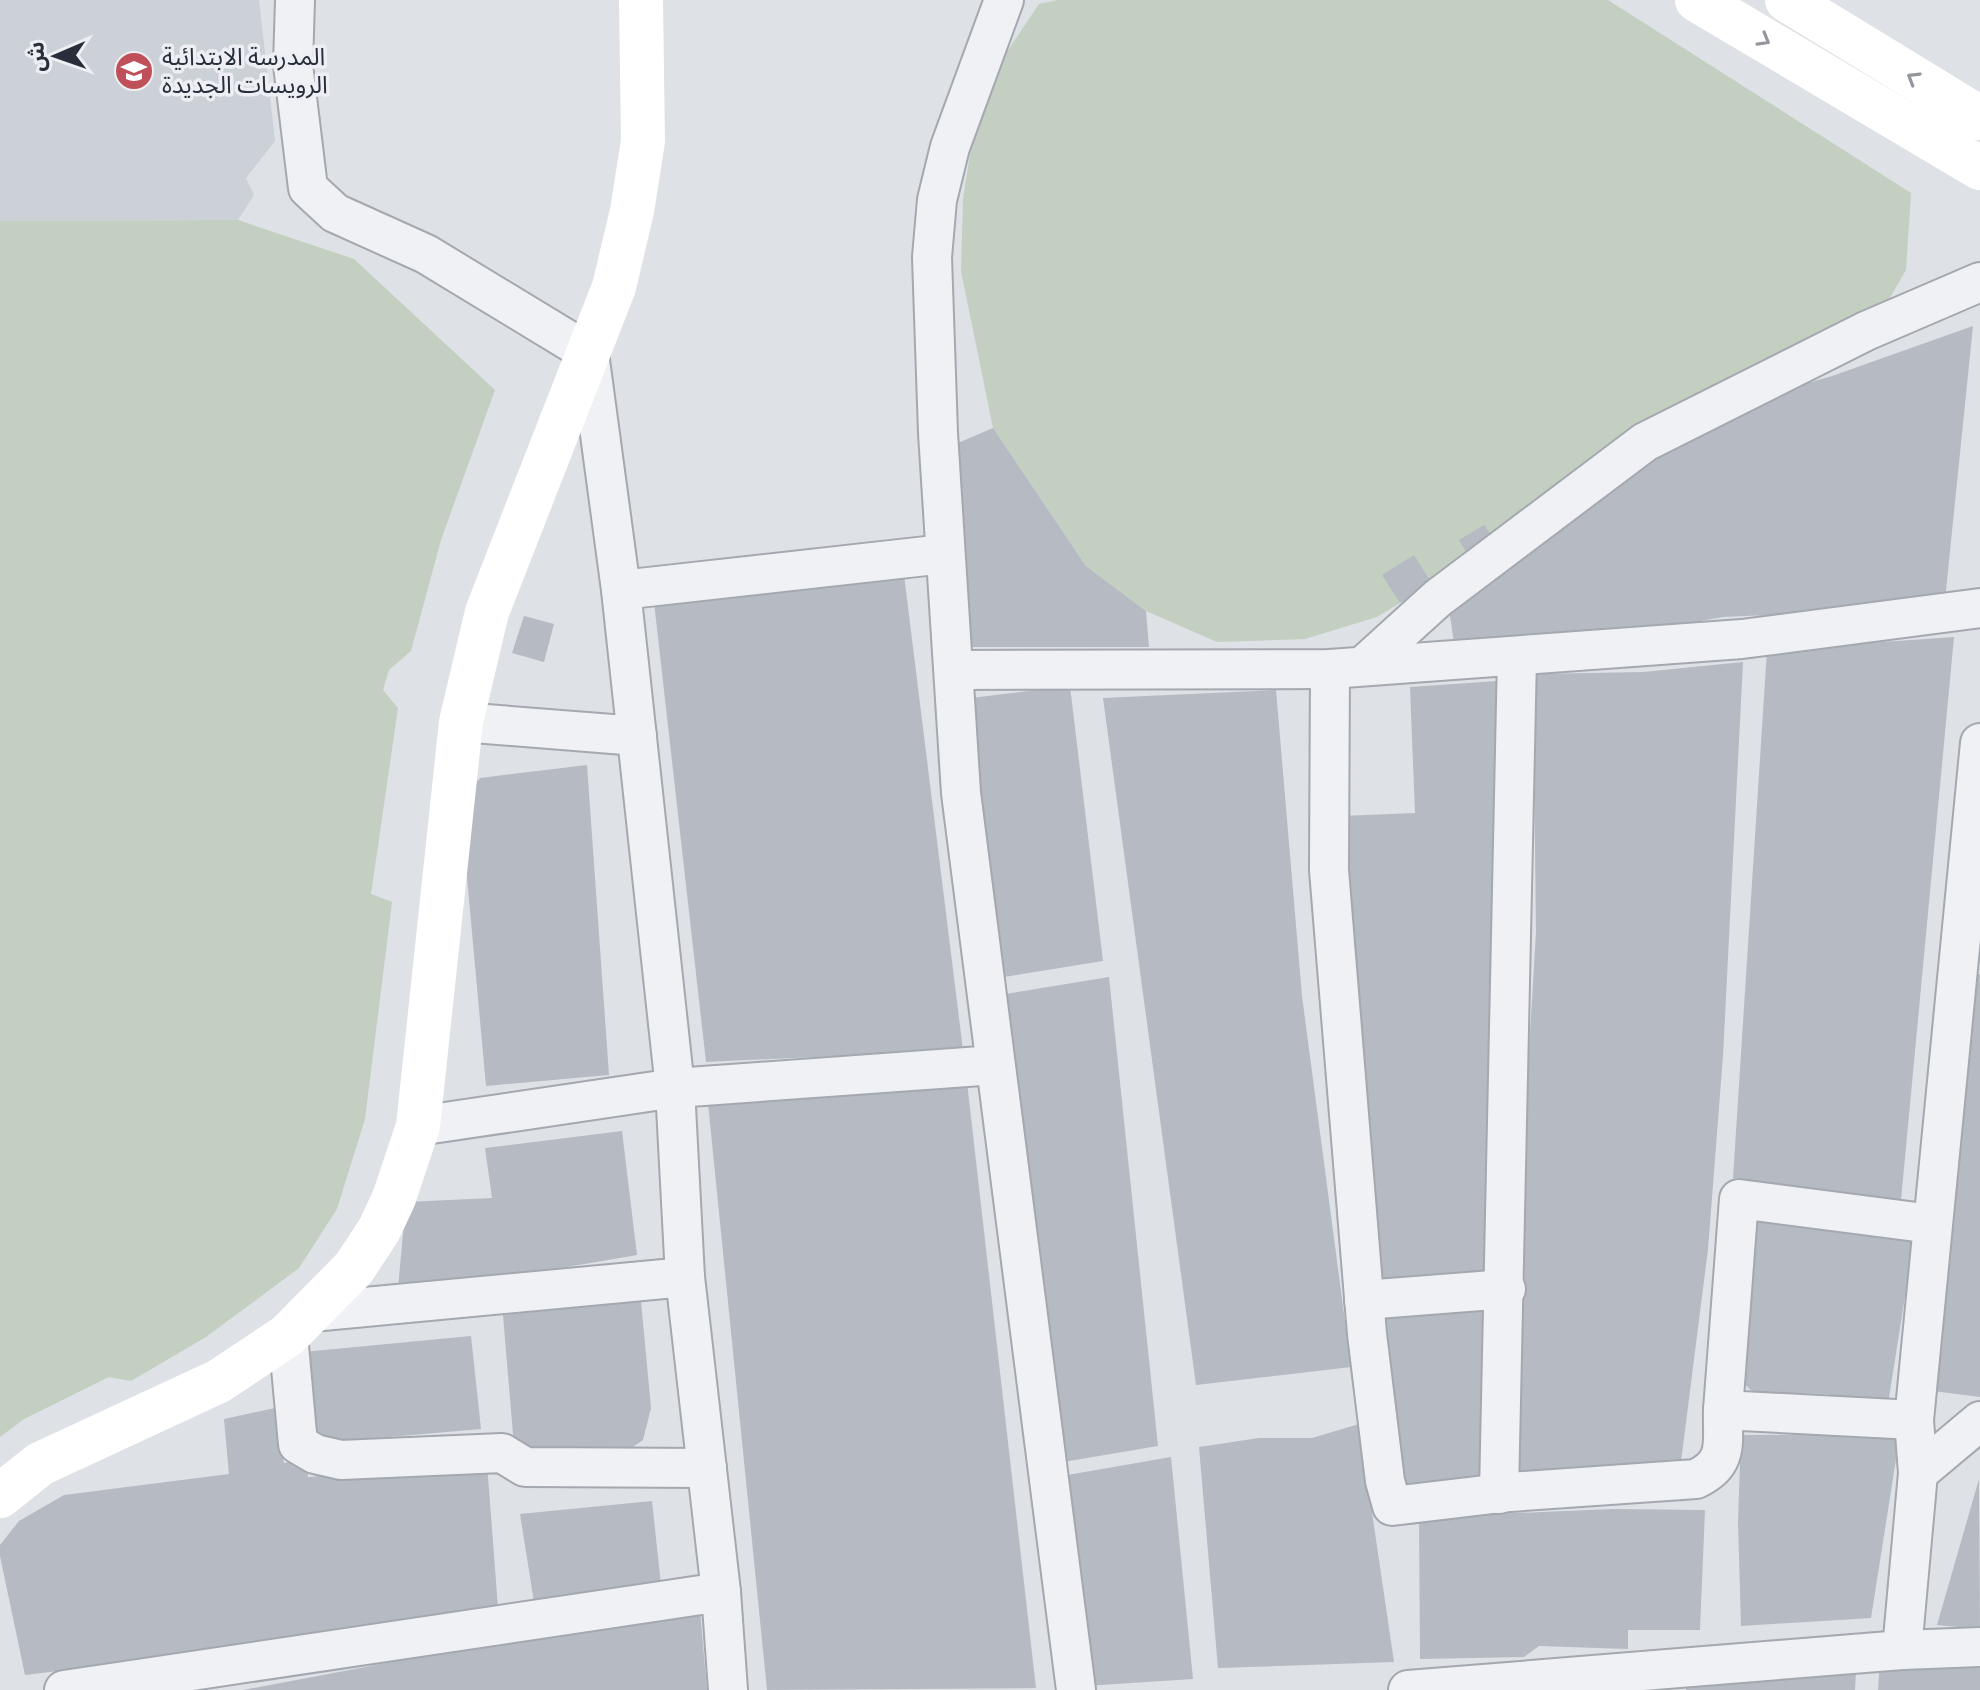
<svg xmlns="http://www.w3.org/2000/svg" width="1980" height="1690" font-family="'Archivo Narrow','Noto Sans Arabic',sans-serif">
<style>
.built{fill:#ccd0d7}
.green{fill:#c3cfc0}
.building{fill:#b6bac2}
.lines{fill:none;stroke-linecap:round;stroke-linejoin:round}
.street-casing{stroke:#a4a8af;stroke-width:42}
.street{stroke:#f0f1f5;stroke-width:38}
.secondary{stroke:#fff;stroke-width:44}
.oneway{stroke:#94969d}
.labels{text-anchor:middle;stroke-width:7;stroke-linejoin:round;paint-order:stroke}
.poi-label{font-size:24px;fill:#292e3b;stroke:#edeff4;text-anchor:start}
</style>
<rect width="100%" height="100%" fill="#dee1e6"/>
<polygon class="built" points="0,0 259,0 275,141 246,178 254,195 238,220 0,221"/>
<g class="green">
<polygon points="1058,0 1608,0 1911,193 1906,270 1884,308 1377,617 1305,639 1217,642 1146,611 1086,566 993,428 961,271 963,199 980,92 1039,4"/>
<polygon points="238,220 354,259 495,390 441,540 411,651 389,670 383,690 398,708 371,894 392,902 365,1119 337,1209 299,1268 206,1337 131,1381 109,1377 24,1419 0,1437 0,221"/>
</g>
<g class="building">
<polygon points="1973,326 1945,600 1794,614 1723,617 1629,634 1454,643 1448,602 1656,444 1753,399 1832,376"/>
<polygon points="993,428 1086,566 1146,611 1149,647 961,647 944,449"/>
<polygon points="1484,525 1498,544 1471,560 1459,540"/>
<polygon points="1414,555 1432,584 1400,603 1382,575"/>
<polygon points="903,567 963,1050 706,1062 654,602"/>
<polygon points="524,616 554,624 544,662 512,653"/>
<polygon points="1954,637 1901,1200 1733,1178 1767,650"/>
<polygon points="1743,662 1723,1056 1708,1249 1681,1462 1508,1481 1515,1359 1524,1302 1526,1102 1536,932 1533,674 1643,672"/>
<polygon points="1497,681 1489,1281 1370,1288 1342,816 1415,813 1410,687"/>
<polygon points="1070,686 1103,961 998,978 963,699"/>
<polygon points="1276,690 1302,996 1351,1367 1196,1385 1103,698"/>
<polygon points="587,765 609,1075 486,1086 460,801 480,778"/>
<polygon points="1978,974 1980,974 1980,1397 1925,1390"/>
<polygon points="1109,977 1158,1446 1057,1463 1000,995"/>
<polygon points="967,1082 1036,1688 767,1690 708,1103"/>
<polygon points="622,1131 637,1255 491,1280 398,1288 406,1202 492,1198 485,1148"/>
<polygon points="1751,1215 1915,1233 1888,1404 1829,1400 1829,1394 1753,1392 1737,1377"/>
<polygon points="1492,1298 1484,1476 1395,1487 1376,1312"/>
<polygon points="641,1301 651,1408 643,1440 624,1453 515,1458 503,1315"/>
<polygon points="471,1336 481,1429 309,1444 303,1352"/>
<polygon points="275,1408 284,1463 307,1458 308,1477 487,1463 498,1608 229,1650 25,1675 0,1556 0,1545 19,1521 64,1495 229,1474 224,1419"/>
<polygon points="1359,1424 1394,1662 1218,1668 1199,1447 1259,1438 1312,1438"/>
<polygon points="1900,1434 1871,1618 1741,1626 1738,1521 1741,1435"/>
<polygon points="1171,1457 1193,1679 1085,1686 1056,1477"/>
<polygon points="1979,1479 1980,1629 1937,1625"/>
<polygon points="652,1501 662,1594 534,1602 520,1514"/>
<polygon points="1613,1509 1705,1510 1700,1630 1628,1630 1628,1649 1539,1646 1524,1657 1420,1659 1419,1517"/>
<polygon points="700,1610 707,1690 243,1690 514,1639"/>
<polygon points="1880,1658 1980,1660 1980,1690 1878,1690"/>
<polygon points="1856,1670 1855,1690 1686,1690 1686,1682"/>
</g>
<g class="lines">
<g class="street-casing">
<g id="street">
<polyline points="295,0 293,65 308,188 335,213 426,254 589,353 621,590 675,1088 685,1277 721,1592 728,1690"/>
<polyline points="1004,0 950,147 937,200 932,257 938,433 961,793 1076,1690"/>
<polyline points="621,590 944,554"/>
<polyline points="1363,666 1438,598 1645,442 1866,331 1980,282"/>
<path d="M1330,669L1329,870L1367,1334L1385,1481L1392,1506L1510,1492L1696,1479C1730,1463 1722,1442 1723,1410L1914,1420"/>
<polyline points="954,670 1330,669 1742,639 1980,608"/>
<polyline points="461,722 637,736"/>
<polyline points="418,1126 675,1088 995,1065"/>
<polyline points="1364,1300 1506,1289"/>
<polyline points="312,1312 685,1277"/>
<polyline points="288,1335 298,1444 315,1454 341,1460 502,1453 525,1467 707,1468"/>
<polyline points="1723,1410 1739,1199 1932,1224"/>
<polyline points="1918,1473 1980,1421"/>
<polyline points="1499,1494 1517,656"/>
<polyline points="1902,1650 1918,1473 1914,1420 1980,743"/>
<polyline points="64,1690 721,1592"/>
<polyline points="1408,1690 1902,1650 1980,1647"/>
</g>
</g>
<use href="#street" class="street"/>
<g class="secondary">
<polyline points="1697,0 1980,168"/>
<polyline points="1787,0 1980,118"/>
<polyline points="0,1496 40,1464 219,1381 288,1335 354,1268 379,1230 394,1198 418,1126 461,722 487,612 614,287 632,211 643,141 641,0"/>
</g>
</g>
<defs><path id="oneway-chevron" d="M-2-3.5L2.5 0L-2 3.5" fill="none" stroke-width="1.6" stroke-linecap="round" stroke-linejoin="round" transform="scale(2)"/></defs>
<g class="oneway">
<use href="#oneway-chevron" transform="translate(1764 40) rotate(30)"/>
<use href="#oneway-chevron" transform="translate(1913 78) rotate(-149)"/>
</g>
<defs>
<g id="school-disc" transform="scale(2)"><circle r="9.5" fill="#bf4f58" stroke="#edeff4"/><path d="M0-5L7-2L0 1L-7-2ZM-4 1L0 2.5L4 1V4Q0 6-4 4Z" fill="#fff"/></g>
</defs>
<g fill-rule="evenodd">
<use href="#school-disc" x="134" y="71"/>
</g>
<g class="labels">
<g class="poi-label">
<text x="162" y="65">المدرسة الابتدائية<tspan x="162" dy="28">الرويسات الجديدة</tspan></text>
</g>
</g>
<g transform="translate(56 56) rotate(268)" stroke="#edeff4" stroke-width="6" paint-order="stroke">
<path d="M0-6L14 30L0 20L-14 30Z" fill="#292e3b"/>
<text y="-12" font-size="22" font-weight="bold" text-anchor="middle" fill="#292e3b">ش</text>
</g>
</svg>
